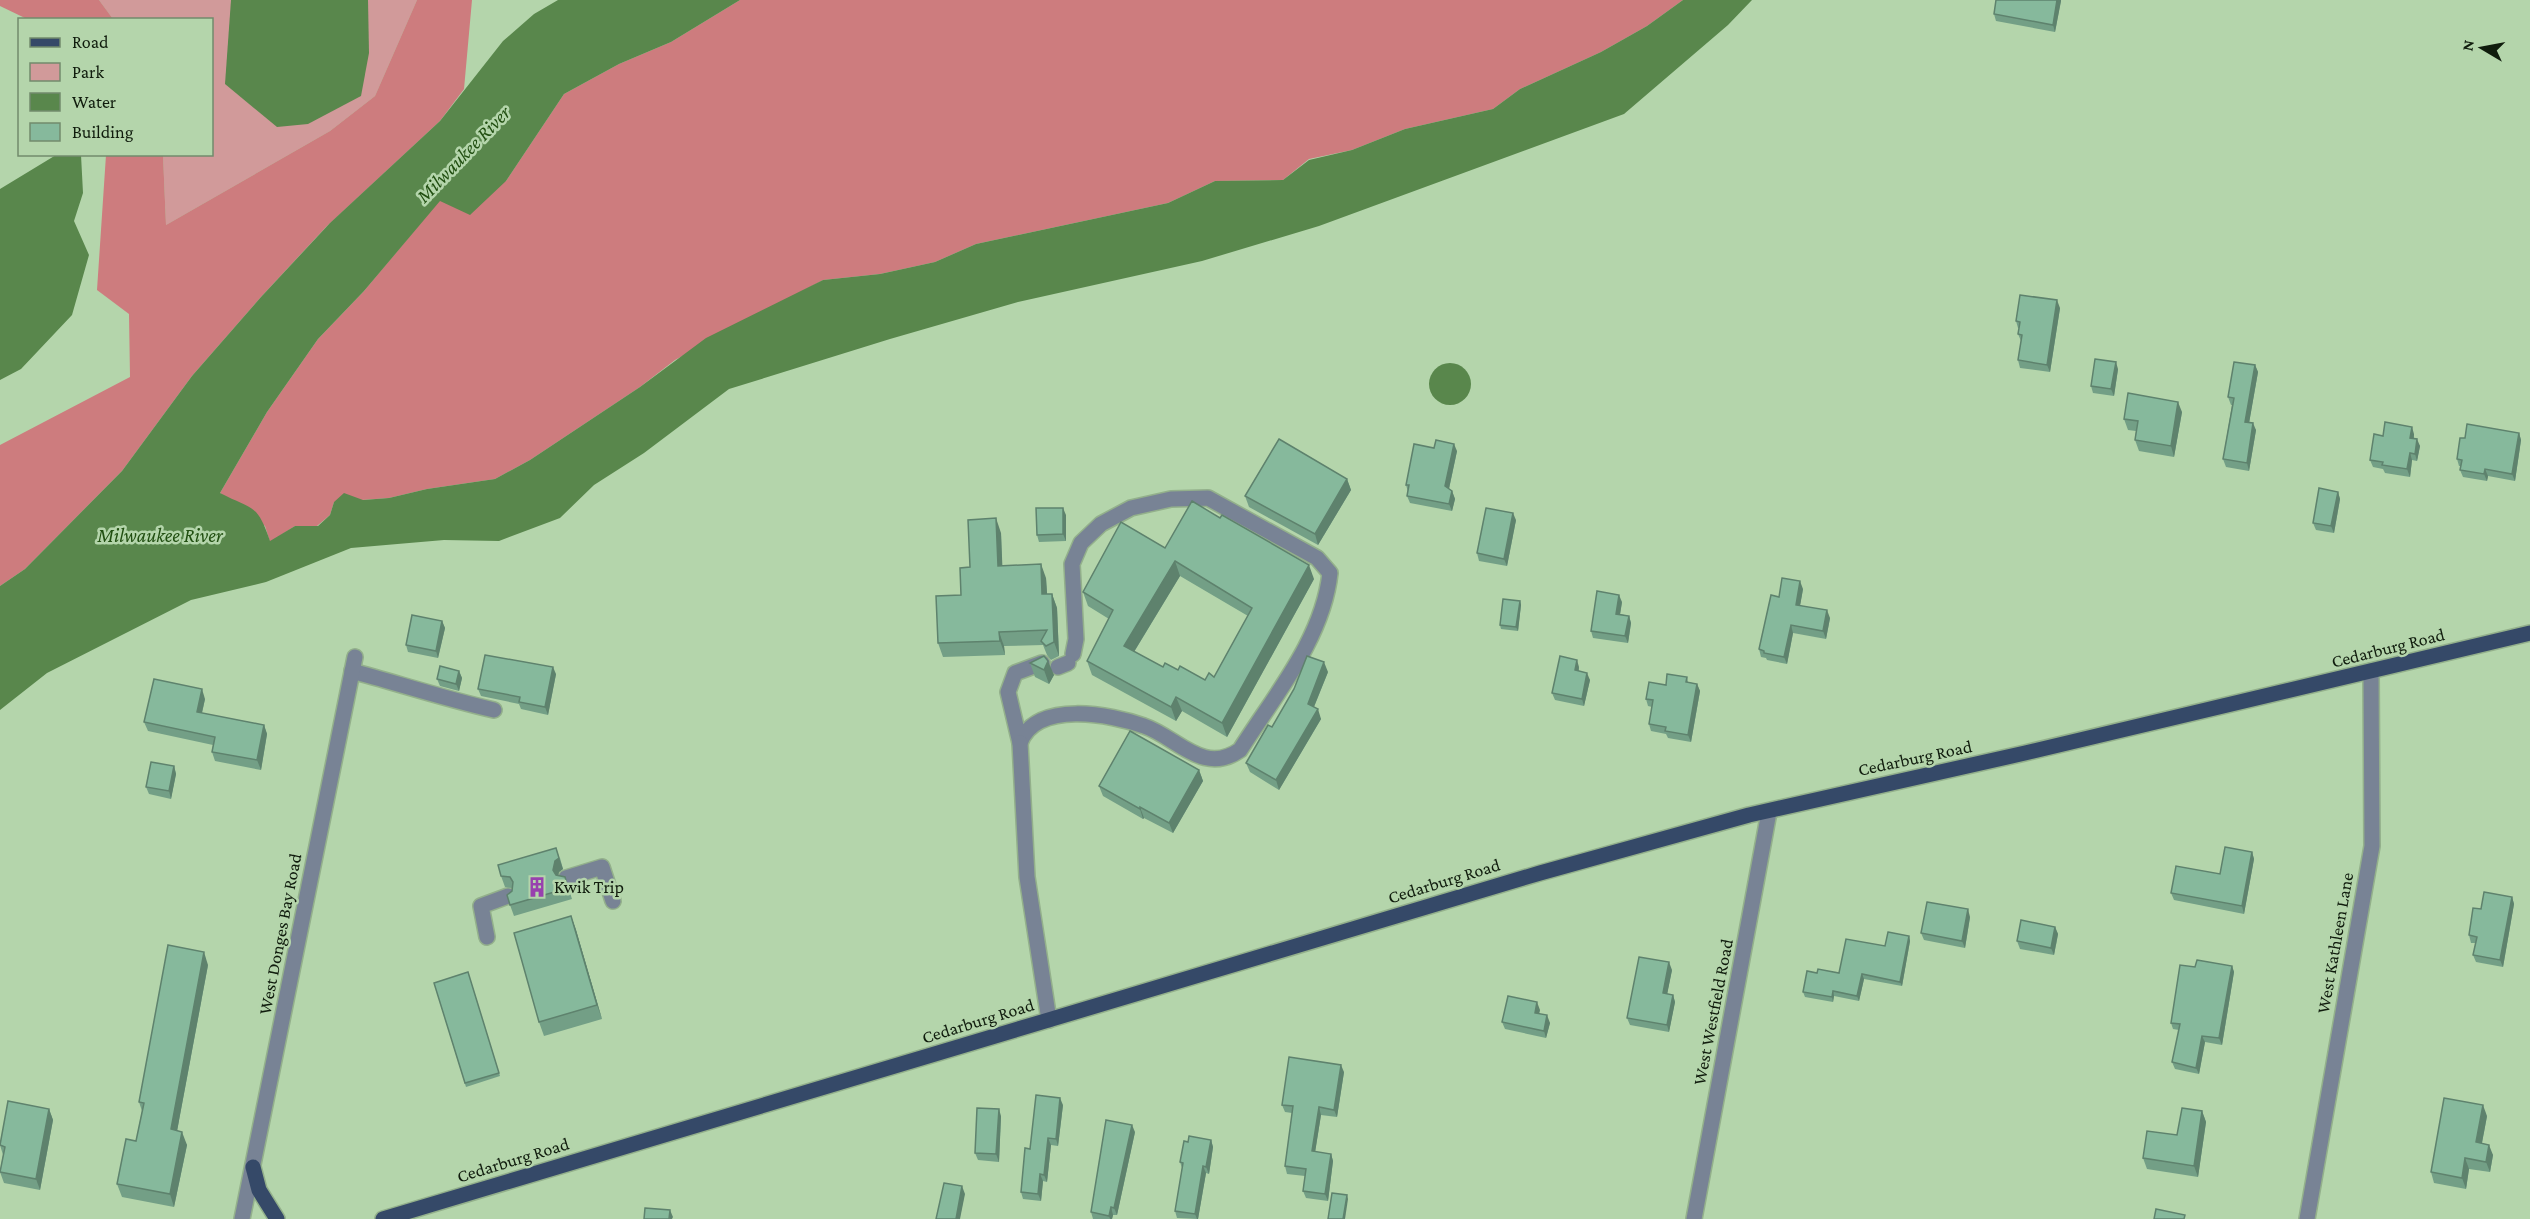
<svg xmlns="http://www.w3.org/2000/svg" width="2530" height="1219" font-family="'Crimson Pro',serif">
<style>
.green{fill:#d19a9a}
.forest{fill:#cd7c7e}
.water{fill:#59874c}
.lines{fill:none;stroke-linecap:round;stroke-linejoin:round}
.minor-casing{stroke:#93b08b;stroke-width:18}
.major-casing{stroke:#93b08b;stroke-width:18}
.minor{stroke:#788395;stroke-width:15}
.major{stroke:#354968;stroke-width:15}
.wall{fill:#739f86;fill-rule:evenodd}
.shaded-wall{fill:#5e826d}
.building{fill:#86b99c;stroke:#5e826d;stroke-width:1.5;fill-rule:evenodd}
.labels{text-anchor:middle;stroke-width:5;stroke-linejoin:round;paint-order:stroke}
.street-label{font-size:18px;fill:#101c0d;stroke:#b4d5ab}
.poi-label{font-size:18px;fill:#101c0d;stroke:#b4d5ab;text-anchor:start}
.water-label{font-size:20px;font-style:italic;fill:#214f11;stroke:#b4d5ab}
</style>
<rect width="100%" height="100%" fill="#b4d5ab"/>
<polygon class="green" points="99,0 417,0 375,96 330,131 166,225 163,155 212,154 212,20 113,19"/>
<g class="forest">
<polygon points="0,0 99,0 113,19 27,19 0,6"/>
<polygon points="417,0 472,0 464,89 440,121 326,227 261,297 192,376 122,471 25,569 0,586 0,445 130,377 129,314 97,290 106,155 163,155 166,225 330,131 375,96"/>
<polygon points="740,0 1683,0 1647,26 1601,52 1520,89 1493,109 1405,129 1352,150 1309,159 1283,180 1215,181 1168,203 976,244 935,262 880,274 823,280 675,360 640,387 530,460 495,479 427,489 389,498 334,502 330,515 317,526 295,526 270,542 265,526 220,493 267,412 318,339 364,291 440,200 506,181 564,94 619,64 671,42"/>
</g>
<g class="water">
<polygon points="231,0 368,0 369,53 361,96 308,124 277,127 225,84"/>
<path d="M558,0H740L671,42L619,64L564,94L506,181L470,215L440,201L364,291L318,339L267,412L220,493C253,510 257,503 270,541L295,526H318L330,515L334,502L344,493L363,500L389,498L427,489L495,479L530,460L640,387L706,338L823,280L880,274L935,262L976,244L1168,203L1215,181L1283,180L1309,160L1352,150L1405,129L1493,109L1520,89L1601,52L1647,26L1683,0H1752L1728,25L1624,114L1319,226L1202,261L1018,302L890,339L729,389L644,453L594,485L560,518L499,541L444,540L351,548L266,582L191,600L47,673L0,710V586L25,569L122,471L192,376L261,297L330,223L440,121L503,41L534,14Z"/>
<polygon points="56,155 81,155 83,193 74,221 89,255 72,315 21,369 0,380 0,189"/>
<circle cx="1450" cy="384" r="21"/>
</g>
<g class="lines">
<g class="minor-casing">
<g id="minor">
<path d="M1042,663L1015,673L1008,692L1020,743C1036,700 1111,714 1144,726C1177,737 1203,776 1240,750C1274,696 1323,639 1330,573L1317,558L1208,498L1171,499L1131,508L1101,524L1081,543L1072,564L1076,639L1073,654"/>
<polyline points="1058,667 1068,663"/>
<path d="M352,671C400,684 446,699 494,710"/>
<polyline points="1020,743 1027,877 1049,1020"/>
<polyline points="566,878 602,867 613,901"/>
<polyline points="487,937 481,906 508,896"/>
<polyline points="242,1219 355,657"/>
<polyline points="1694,1219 1769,812"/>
<polyline points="2307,1219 2372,846 2371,671"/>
</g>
</g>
<g class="major-casing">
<g id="major">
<polyline points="253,1167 259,1190 277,1219"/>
<polyline points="383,1219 1540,873 1749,815 2025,753 2530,633"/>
</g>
</g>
<use href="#minor" class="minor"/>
<use href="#major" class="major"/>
</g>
<g class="wall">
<polygon points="1996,0 2061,0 2055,32 1996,21 1994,14"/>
<polygon points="2060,308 2050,372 2020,368 2018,360 2021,341 2018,334 2019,328 2018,328 2016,321"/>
<polygon points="2255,365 2258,372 2249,423 2256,430 2249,471 2226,467 2223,459 2232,405 2231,405 2228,397"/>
<polygon points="2118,369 2114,396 2093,393 2091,386"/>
<polygon points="2182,412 2174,457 2139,451 2135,440 2136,431 2128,430 2124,419"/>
<polygon points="2519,433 2521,440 2515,481 2488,476 2487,481 2463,477 2460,470 2460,466 2459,466 2457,459 2465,438"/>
<polygon points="2414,434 2414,438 2420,446 2417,461 2412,460 2410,477 2385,473 2383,469 2373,467 2370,460 2383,436"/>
<polygon points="1434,448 1457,451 1449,489 1452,491 1455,499 1452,511 1410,503 1407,496 1408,492 1406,485"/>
<polygon points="1347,479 1351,490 1318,545 1249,507 1245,496"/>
<polygon points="2338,492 2340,499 2334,533 2316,530 2313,523"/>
<polygon points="1066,515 1066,541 1039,542 1037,535"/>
<polygon points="1516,520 1507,566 1479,561 1477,553"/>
<polygon points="1001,533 1002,566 1046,578 1047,594 1052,594 1057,608 1059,656 1051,660 1047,655 1043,645 1004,646 1005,655 943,657 938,643 961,595 970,567"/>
<path d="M1165,548L1314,579L1227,737L1182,711L1176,721L1092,675L1087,661L1109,619L1088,606L1083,592ZM1180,576L1248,616L1214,677L1205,680L1163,667L1134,652Z"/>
<polygon points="1803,589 1800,605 1830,618 1826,639 1793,633 1787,664 1767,660 1766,658 1761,657 1759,649 1779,597"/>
<polygon points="1520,601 1521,605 1518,631 1501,629 1500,625"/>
<polygon points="1622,602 1620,614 1629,616 1631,623 1628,643 1593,638 1591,631"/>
<polygon points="442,621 445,628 438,658 408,652 406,645"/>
<polygon points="1030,663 1054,675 1049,684 1035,677"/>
<polygon points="1579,667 1579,671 1590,680 1584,706 1555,700 1552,693"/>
<polygon points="459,671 462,678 459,691 440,686 437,679"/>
<polygon points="1328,672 1314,707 1321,719 1279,790 1250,772 1246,763 1272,727"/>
<polygon points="556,674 548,715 521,709 519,704 481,696 478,689"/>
<polygon points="1687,677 1688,682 1697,684 1700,691 1691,742 1668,738 1666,734 1651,731 1649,724 1652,707 1648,706 1646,699 1666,685"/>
<polygon points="205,699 202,713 264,725 267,734 261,770 215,761 212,752 213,745 148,731 144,722"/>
<polygon points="174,766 176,774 171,799 149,794 146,787"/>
<polygon points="1199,770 1203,781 1173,833 1144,818 1143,819 1103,796 1099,786"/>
<polygon points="2252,852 2254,859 2244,914 2174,900 2171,893 2220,874"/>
<polygon points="560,858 563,869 559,872 558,875 565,877 572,899 514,916 510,905 512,888 505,887 501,876"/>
<polygon points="2512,897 2514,904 2503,967 2476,962 2473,955 2476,943 2471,943 2469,935 2481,909"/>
<polygon points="571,916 576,930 602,1019 544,1036 539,1022"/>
<polygon points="1970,917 1965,948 1924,940 1921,933"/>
<polygon points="2055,927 2058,934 2054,955 2020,949 2017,941"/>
<polygon points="1909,936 1910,941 1902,986 1864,979 1859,1001 1834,996 1833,1002 1805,997 1803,992 1817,973 1839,973 1885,946"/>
<polygon points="208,965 177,1131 187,1145 174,1207 122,1197 117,1184 136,1141 142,1111 139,1102"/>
<polygon points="2232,966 2234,972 2222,1045 2205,1042 2199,1074 2175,1069 2172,1062 2179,1030 2173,1029 2171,1023 2195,967"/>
<polygon points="1672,970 1667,994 1673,995 1675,1002 1669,1032 1630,1025 1627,1018"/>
<polygon points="468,972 500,1076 466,1087 434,983"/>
<polygon points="1540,1010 1539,1014 1550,1023 1546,1038 1505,1029 1502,1022"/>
<polygon points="1344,1072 1337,1117 1321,1115 1315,1152 1331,1154 1333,1161 1328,1201 1306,1198 1303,1191 1305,1176 1287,1174 1285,1166 1292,1113 1285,1112 1282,1105"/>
<polygon points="1063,1105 1058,1146 1051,1145 1047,1182 1043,1181 1041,1201 1023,1199 1021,1192 1030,1149"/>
<polygon points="49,1109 53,1120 40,1190 4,1183 0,1172 3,1155 0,1145"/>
<polygon points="2202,1111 2206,1122 2198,1177 2147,1169 2143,1158 2177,1135"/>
<polygon points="1001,1116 999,1162 978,1160 975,1153"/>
<polygon points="2487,1116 2482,1143 2493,1155 2490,1172 2469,1169 2466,1189 2434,1183 2431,1172"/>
<polygon points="1135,1132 1117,1215 1113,1215 1112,1219 1093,1219 1091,1212"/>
<polygon points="1211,1140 1213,1147 1209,1174 1206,1173 1198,1219 1177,1218 1175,1211 1182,1168 1180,1162 1188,1142"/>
</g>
<g class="shaded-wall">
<polygon points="2057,0 2061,0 2061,1 2055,32 2053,25"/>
<polygon points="2057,300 2060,308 2050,372 2047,365"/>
<polygon points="2116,362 2118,369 2114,396 2111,389"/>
<polygon points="2255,365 2258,372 2248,429 2245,422"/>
<polygon points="2178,402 2182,412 2174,457 2171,446"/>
<polygon points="2253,423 2256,430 2249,471 2247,463"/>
<polygon points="2412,427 2414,434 2413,445 2410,438"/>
<polygon points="2519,433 2521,440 2515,481 2512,474"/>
<polygon points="2417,439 2420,446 2417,461 2415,454"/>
<polygon points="1454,444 1457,451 1448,493 1445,486"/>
<polygon points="2410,453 2412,460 2410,477 2407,469"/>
<polygon points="2485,469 2488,476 2487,481 2484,474"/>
<polygon points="1347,479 1351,490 1318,545 1315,534"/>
<polygon points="1452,491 1455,499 1452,511 1449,504"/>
<polygon points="2338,492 2340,499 2334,533 2331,526"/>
<polygon points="1063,508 1066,515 1066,541 1063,534"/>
<polygon points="1513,513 1516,520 1507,566 1504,559"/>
<polygon points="996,518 1001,533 1003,581 998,566"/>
<polygon points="1175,561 1180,576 1129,660 1124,646"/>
<polygon points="1041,564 1046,578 1048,608 1042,594"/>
<polygon points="1309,565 1314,579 1227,737 1222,723"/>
<polygon points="1800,581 1803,589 1799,612 1796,605"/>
<polygon points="1052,594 1057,608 1059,656 1054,642"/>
<polygon points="1619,595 1622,602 1619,621 1616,614"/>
<polygon points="1520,601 1521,605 1518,631 1516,627"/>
<polygon points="1827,610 1830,618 1826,639 1823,631"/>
<polygon points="1629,616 1631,623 1628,643 1625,636"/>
<polygon points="442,621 445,628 438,658 436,651"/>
<polygon points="1791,625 1793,633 1787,664 1784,657"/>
<polygon points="999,632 1004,646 1005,655 1000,641"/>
<polygon points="1577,660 1579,667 1577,678 1575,670"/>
<polygon points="1048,661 1054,675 1049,684 1044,670"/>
<polygon points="1324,662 1328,672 1311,714 1308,704"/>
<polygon points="553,667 556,674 548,715 545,707"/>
<polygon points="459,671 462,678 459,691 456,684"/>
<polygon points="1587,673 1590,680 1584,706 1582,699"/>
<polygon points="1697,684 1700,691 1691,742 1688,735"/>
<polygon points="202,689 205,699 200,721 197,712"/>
<polygon points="1176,697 1182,711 1176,721 1171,707"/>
<polygon points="1318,709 1321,719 1279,790 1276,780"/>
<polygon points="264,725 267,734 261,770 257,760"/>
<polygon points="174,766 176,774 171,799 169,791"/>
<polygon points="1199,770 1203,781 1173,833 1169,823"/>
<polygon points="1140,807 1144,818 1143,819 1140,809"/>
<polygon points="556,848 563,869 559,872 557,880 553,870"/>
<polygon points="2252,852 2254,859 2244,914 2242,906"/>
<polygon points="2512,897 2514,904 2503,967 2500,960"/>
<polygon points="1968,909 1970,917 1965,948 1962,941"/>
<polygon points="571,916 576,930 602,1019 597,1005"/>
<polygon points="2055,927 2058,934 2054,955 2051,948"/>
<polygon points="1909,936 1910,941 1902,986 1900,982"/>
<polygon points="204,952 208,965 175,1142 171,1129"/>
<polygon points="1669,962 1672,970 1666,1000 1663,993"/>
<polygon points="2232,966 2234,972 2222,1045 2219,1038"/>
<polygon points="1862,974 1864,979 1859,1001 1857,996"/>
<polygon points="1833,991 1834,996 1833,1002 1832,997"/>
<polygon points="1673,995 1675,1002 1669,1032 1667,1025"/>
<polygon points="1537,1002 1540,1010 1537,1020 1535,1013"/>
<polygon points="1547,1015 1550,1023 1546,1038 1544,1031"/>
<polygon points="2202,1036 2205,1042 2199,1074 2196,1068"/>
<polygon points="1341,1065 1344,1072 1337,1117 1334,1110"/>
<polygon points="1060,1098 1063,1105 1058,1146 1056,1139"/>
<polygon points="2483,1105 2487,1116 2480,1153 2476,1142"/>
<polygon points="1319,1107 1321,1115 1314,1159 1312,1151"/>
<polygon points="49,1109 53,1120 40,1190 36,1179"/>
<polygon points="999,1109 1001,1116 999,1162 996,1154"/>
<polygon points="2202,1111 2206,1122 2198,1177 2194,1166"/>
<polygon points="1132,1125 1135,1132 1117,1215 1114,1208"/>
<polygon points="182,1132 187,1145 174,1207 170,1194"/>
<polygon points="1048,1138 1051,1145 1047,1182 1044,1175"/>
<polygon points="1211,1140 1213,1147 1209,1174 1206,1167"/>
<polygon points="2489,1145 2493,1155 2490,1172 2486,1162"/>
<polygon points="1331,1154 1333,1161 1328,1201 1325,1194"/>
<polygon points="2465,1158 2469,1169 2466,1189 2462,1178"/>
<polygon points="1203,1166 1206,1173 1198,1219 1197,1219 1195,1214"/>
<polygon points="1040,1174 1043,1181 1041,1201 1038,1194"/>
<polygon points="962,1186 965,1194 960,1219 956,1219"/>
<polygon points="1347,1195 1348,1199 1345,1219 1343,1219"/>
<polygon points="1111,1207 1113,1215 1112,1219 1110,1219 1109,1216"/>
<polygon points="670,1210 673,1217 672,1219 669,1219"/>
</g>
<g class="building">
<polygon points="1996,0 2057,0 2053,25 1994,14"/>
<polygon points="2020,295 2057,300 2047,365 2018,360 2022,335 2018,334 2020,322 2016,321"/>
<polygon points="2095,359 2116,362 2111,389 2091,386"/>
<polygon points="2234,362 2255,365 2245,422 2253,423 2247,463 2223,459 2234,398 2228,397"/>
<polygon points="2128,393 2178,402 2171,446 2135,440 2138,421 2124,419"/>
<polygon points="2385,422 2412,427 2410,438 2417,439 2415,454 2410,453 2407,469 2382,465 2383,462 2370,460 2374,434 2383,436"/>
<polygon points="2467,424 2519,433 2512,474 2485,469 2484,474 2460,470 2462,460 2457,459 2460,438 2465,438"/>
<polygon points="1279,439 1347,479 1315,534 1245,496"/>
<polygon points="1436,440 1454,444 1445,486 1452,491 1449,504 1407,496 1409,485 1406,485 1414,444 1434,448"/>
<polygon points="2319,488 2338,492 2331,526 2313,523"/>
<path d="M1192,501L1220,518L1222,515L1309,565L1222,723L1176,697L1171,707L1087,661L1113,610L1083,592L1121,522L1165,548ZM1175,561L1252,608L1214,677L1209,673L1205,680L1180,666L1178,670L1165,663L1163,667L1124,646Z"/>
<polygon points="1036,508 1063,508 1063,534 1037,535"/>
<polygon points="1486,508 1513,513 1504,559 1477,553"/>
<polygon points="996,518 998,566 1041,564 1042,594 1052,594 1054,642 1046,646 1041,641 1047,630 999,632 1000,641 938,643 936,596 961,595 960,568 970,567 968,520"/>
<polygon points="1782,578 1800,581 1796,605 1827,610 1823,631 1791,625 1784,657 1764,653 1764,651 1759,649 1771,595 1779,597"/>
<polygon points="1597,591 1619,595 1616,614 1629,616 1625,636 1591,631"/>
<polygon points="1503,599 1520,601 1516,627 1500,625"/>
<polygon points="412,615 442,621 436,651 406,645"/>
<polygon points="485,655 553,667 545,707 519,702 520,697 478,689"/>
<polygon points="1044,656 1048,661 1044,670 1030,663"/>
<polygon points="1307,656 1324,662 1308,704 1318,709 1276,780 1246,763 1268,725 1272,727 1294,689"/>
<polygon points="1560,656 1577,660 1575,670 1587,673 1582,699 1552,693"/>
<polygon points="440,666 459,671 456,684 437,679"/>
<polygon points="1667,674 1687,677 1686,682 1697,684 1688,735 1665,731 1666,727 1649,724 1653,700 1646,699 1649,682 1666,685"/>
<polygon points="154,679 202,689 197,712 264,725 257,760 212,752 215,737 144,722"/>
<polygon points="1130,731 1199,770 1169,823 1140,807 1140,809 1099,786"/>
<polygon points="151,762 174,766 169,791 146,787"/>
<polygon points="2225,847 2252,852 2242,906 2171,893 2176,866 2220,874"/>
<polygon points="556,848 559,858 555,861 553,870 556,875 565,877 568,888 510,905 507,895 512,891 513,882 510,877 501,876 498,865"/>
<polygon points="2484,892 2512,897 2500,960 2473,955 2477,937 2469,935 2473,908 2481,909"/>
<polygon points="1927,902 1968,909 1962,941 1921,933"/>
<polygon points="571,916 597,1005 539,1022 514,933"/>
<polygon points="2021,920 2055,927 2051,948 2017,941"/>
<polygon points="1888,932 1909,936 1900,982 1862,974 1857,996 1833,991 1832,997 1803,992 1807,971 1817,973 1818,969 1839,973 1846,939 1885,946"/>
<polygon points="168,945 204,952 171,1129 182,1132 170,1194 117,1184 126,1139 136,1141 144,1103 139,1102"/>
<polygon points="1639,957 1669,962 1663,993 1673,995 1667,1025 1627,1018"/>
<polygon points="2197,960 2232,966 2219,1038 2202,1036 2196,1068 2172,1062 2180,1024 2171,1023 2180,965 2195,967"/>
<polygon points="468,972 499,1073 465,1083 434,983"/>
<polygon points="1508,996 1537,1002 1535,1013 1547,1015 1544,1031 1502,1022"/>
<polygon points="1289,1057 1341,1065 1334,1110 1319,1107 1312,1151 1331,1154 1325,1194 1303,1191 1306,1169 1285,1166 1293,1106 1282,1105"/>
<polygon points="1036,1095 1060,1098 1056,1139 1048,1138 1044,1175 1040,1174 1038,1194 1021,1192 1025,1148 1030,1149"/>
<polygon points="2444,1098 2483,1105 2476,1142 2489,1145 2486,1162 2465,1158 2462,1178 2431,1172"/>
<polygon points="8,1101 49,1109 36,1179 0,1172 5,1147 0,1145"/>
<polygon points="977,1108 999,1109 996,1154 975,1153"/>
<polygon points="2182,1108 2202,1111 2194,1166 2143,1158 2147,1131 2177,1135"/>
<polygon points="1106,1120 1132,1125 1114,1208 1111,1207 1109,1216 1091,1212"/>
<polygon points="1189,1136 1211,1140 1206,1167 1203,1166 1195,1214 1175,1211 1183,1163 1180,1162 1184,1141 1188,1142"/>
<polygon points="944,1183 962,1186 956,1219 936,1219"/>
<polygon points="1332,1193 1347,1195 1343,1219 1328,1219"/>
<polygon points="645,1208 670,1210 669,1219 644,1219"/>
<polygon points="2156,1209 2185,1215 2184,1219 2154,1219"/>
</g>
<defs>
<g id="building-bare" transform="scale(1.62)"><path d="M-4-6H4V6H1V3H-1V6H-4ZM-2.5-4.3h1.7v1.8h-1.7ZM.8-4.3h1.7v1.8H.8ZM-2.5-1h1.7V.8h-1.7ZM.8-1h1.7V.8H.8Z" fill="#9841ae" stroke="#b4d5ab" stroke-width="2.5" paint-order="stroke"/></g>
</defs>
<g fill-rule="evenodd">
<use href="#building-bare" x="537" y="887"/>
</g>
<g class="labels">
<g class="street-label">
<text transform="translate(2388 648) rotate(-14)" y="6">Cedarburg Road</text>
<text transform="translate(1915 758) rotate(-12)" y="6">Cedarburg Road</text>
<text transform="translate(1444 881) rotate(-17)" y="6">Cedarburg Road</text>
<text transform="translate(280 934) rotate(-79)" y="6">West Donges Bay Road</text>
<text transform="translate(2335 943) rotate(-80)" y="6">West Kathleen Lane</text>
<text transform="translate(1713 1012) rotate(-79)" y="6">West Westfield Road</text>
<text transform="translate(978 1021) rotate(-17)" y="6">Cedarburg Road</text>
<text transform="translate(513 1160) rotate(-17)" y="6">Cedarburg Road</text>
</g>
<g class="poi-label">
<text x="554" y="893">Kwik Trip</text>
</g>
<g class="water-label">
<text transform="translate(463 154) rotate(-46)" y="7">Milwaukee River</text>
<text x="160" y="542">Milwaukee River</text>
</g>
</g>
<rect x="18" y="18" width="195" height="138" fill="#b4d5ab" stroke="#728b6c" stroke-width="1.5"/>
<rect x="30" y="38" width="30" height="9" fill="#354968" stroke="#728b6c" stroke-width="1.5"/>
<text x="72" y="48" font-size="18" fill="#101c0d">Road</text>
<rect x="30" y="63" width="30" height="18" fill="#d19a9a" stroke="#728b6c" stroke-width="1.5"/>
<text x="72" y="78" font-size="18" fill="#101c0d">Park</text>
<rect x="30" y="93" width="30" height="18" fill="#59874c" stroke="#728b6c" stroke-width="1.5"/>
<text x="72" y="108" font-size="18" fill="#101c0d">Water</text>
<rect x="30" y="123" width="30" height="18" fill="#86b99c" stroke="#728b6c" stroke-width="1.5"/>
<text x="72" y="138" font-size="18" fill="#101c0d">Building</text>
<g transform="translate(2482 48) rotate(280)" stroke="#b4d5ab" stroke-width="4.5" paint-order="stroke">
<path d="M0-4.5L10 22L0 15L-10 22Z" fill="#101c0d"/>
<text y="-9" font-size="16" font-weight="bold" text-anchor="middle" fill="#101c0d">N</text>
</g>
</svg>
